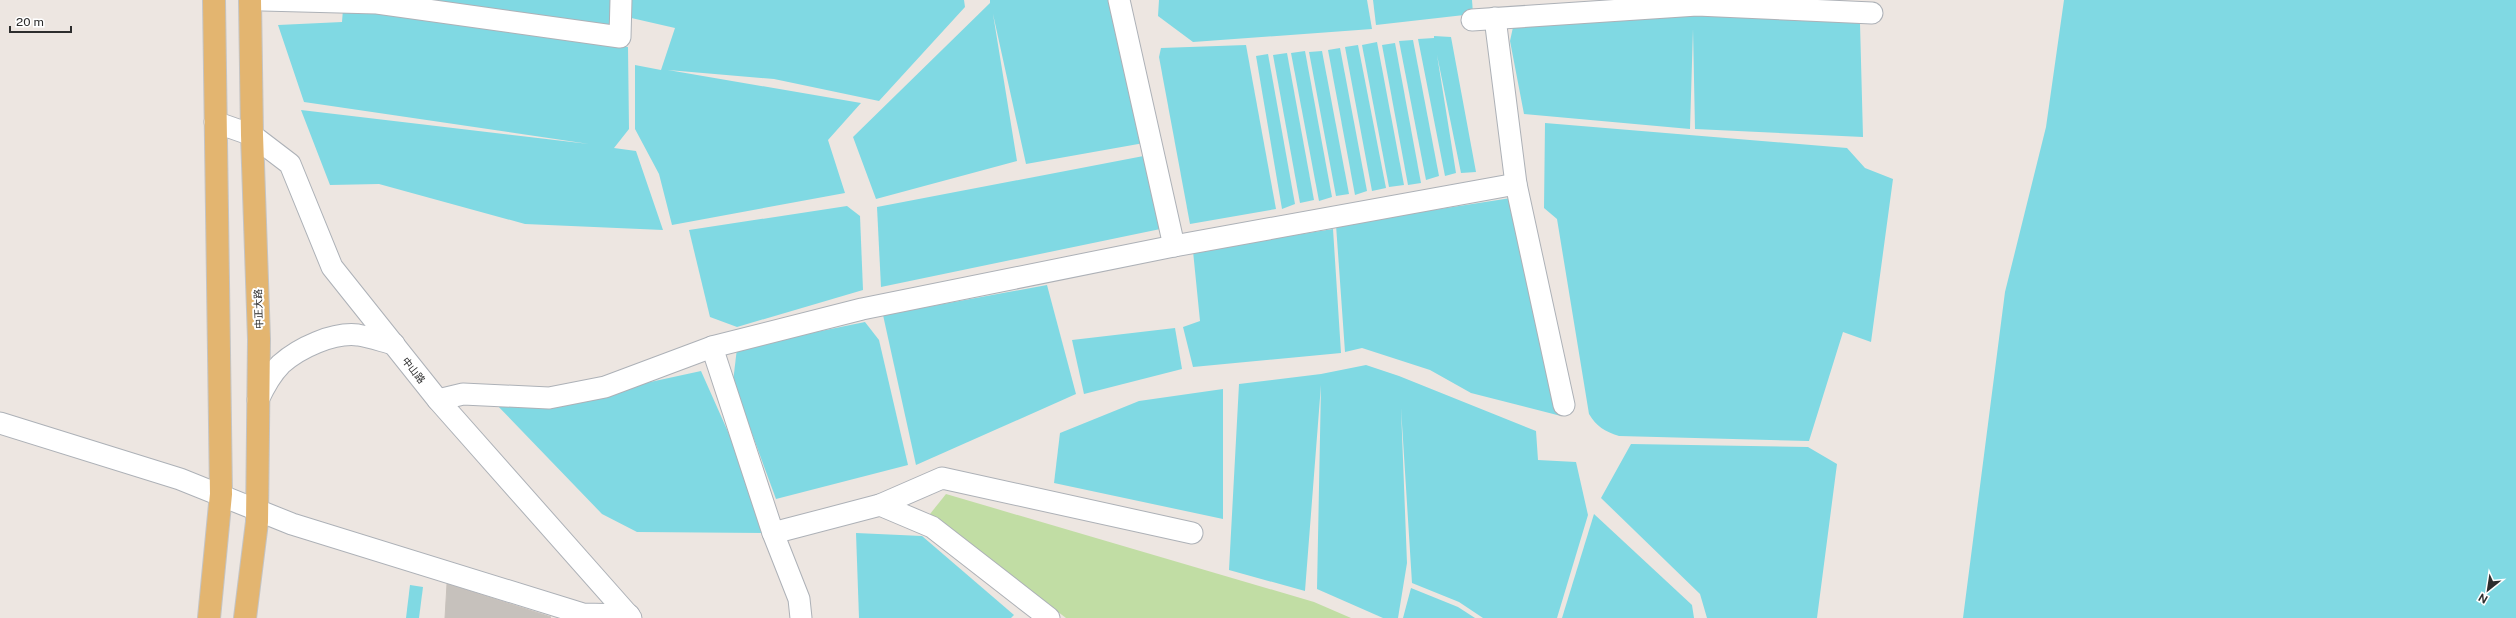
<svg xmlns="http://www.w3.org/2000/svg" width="2516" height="618" font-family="'Public Sans','Noto Sans TC',sans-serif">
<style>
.green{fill:#c1dda4}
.water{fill:#80d9e3}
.building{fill:#c6c1bc;stroke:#c8c1bb}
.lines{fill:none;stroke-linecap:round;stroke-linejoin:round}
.minor-casing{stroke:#adb1b7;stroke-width:23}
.major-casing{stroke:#c4c4c4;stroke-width:24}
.minor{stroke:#fff;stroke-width:21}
.major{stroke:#e3b570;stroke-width:22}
.labels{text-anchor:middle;stroke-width:4;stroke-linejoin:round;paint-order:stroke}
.street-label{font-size:10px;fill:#2d2d2d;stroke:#fff}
</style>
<rect width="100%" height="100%" fill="#ede6e1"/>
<polygon class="green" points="946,494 1314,602 1351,618 1066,618 930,514"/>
<g class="water">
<polygon points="413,0 611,0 610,27"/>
<polygon points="628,0 964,0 965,7 879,101 774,79 668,70 861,103 828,140 845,193 672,225 659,174 635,129 635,65 661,70 675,28 627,17"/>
<polygon points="990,0 1116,0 1144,143 1026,164 993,14 1017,161 876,199 853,137 990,3"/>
<polygon points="1159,0 1367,0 1372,29 1193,42 1158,16"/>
<polygon points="1373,0 1472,0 1473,14 1376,25"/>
<polygon points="2064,0 2516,0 2516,618 1963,618 2005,292 2046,127"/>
<polygon points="343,9 409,14 628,47 629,129 614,148 636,151 663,230 525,224 379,184 330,185 301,110 589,144 304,102 278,25 342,22"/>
<polygon points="1693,15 1860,23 1863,137 1695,129 1693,29 1690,129 1524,114 1510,41 1515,18"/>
<polygon points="1434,36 1451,37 1476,172 1461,173 1437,55 1456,173 1445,176 1418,39 1434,38"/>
<polygon points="1413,40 1439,176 1426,180 1399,41"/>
<polygon points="1377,42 1404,185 1389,187 1362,45"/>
<polygon points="1395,43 1421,183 1408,185 1382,45"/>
<polygon points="1246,45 1276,209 1190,224 1159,57 1161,48"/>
<polygon points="1358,45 1386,188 1372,191 1345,47"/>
<polygon points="1340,48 1367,191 1355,195 1328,50"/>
<polygon points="1305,51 1332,197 1319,201 1291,53"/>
<polygon points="1322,51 1349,194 1336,196 1309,52"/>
<polygon points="1287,53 1314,200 1300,203 1273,55"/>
<polygon points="1268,54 1295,204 1282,209 1256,56"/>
<path d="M1545,123L1847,148L1865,168L1893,179L1871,342L1843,332L1809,441L1619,436C1604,431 1597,427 1589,414L1557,219L1544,208Z"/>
<polygon points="1154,154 1170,227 881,287 877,207"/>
<polygon points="1524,196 1561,416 1471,393 1430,370 1362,348 1345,352 1336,225"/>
<polygon points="847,206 860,216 863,290 737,327 710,317 689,230"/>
<polygon points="1333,229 1341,353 1193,367 1183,327 1200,321 1193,251"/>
<polygon points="1047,285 1076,394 916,465 883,315"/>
<polygon points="865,322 879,340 908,465 776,499 733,382 737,348"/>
<polygon points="1175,328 1182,369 1084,394 1072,340"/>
<polygon points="1366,365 1399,376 1536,431 1538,460 1576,462 1588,515 1557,618 1483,618 1459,602 1412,583 1401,408 1407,563 1398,618 1383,618 1317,589 1321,385 1305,591 1229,570 1239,384 1321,374"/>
<polygon points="701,371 773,533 637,532 602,514 493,401 618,389"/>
<polygon points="1223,389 1223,519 1054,483 1060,433 1139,401"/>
<polygon points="1631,444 1808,447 1837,464 1817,618 1707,618 1700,594 1601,498"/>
<polygon points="1594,514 1692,605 1694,618 1562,618"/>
<polygon points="856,533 922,536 1014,615 1011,618 859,618"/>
<polygon points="410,585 423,587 419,618 406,618"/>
<polygon points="1411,588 1458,607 1475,618 1403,618"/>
</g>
<polygon class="building" points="447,584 551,617 550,618 445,618"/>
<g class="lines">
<g class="minor-casing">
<g id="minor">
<polyline points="263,0 377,3 620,37 621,0"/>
<polyline points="1119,0 1174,246"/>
<polyline points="1495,18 1516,184 1564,405"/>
<polyline points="1472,20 1697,5 1872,13"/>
<polyline points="215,122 252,135 290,164 332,267 438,400 631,618"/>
<polyline points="712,347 773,533 799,599 801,618"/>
<path d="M258,400C264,387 271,374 281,364C299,348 333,332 358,335C370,337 382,341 394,344"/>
<polyline points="438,400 463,394 549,398 605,387 712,347 862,309 1174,246 1516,184"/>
<polyline points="0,423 180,479 292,524 583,614 629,615"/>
<polyline points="880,505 942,478 1192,533"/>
<polyline points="773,533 880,505 932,527 1049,618"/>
</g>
</g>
<g class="major-casing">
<g id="major">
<polyline points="209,618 221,494 214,0"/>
<polyline points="245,618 257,522 259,339 252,135 250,0"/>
</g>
</g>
<use href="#minor" class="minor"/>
<use href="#major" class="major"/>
</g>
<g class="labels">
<g class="street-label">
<text transform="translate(258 309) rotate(-92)" y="4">中正大路</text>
<text transform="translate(414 370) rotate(52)" y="4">中山路</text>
</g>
</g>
<g transform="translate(2488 590) rotate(210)" stroke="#ffffff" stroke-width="3" paint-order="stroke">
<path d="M0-3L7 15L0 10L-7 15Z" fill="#2d2d2d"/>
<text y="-6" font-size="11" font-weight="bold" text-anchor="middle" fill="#2d2d2d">N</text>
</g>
<path d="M10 26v6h61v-6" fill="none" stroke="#2d2d2d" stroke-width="2"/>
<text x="16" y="26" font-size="12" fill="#2d2d2d" stroke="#ffffff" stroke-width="3" paint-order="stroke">20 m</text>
</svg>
